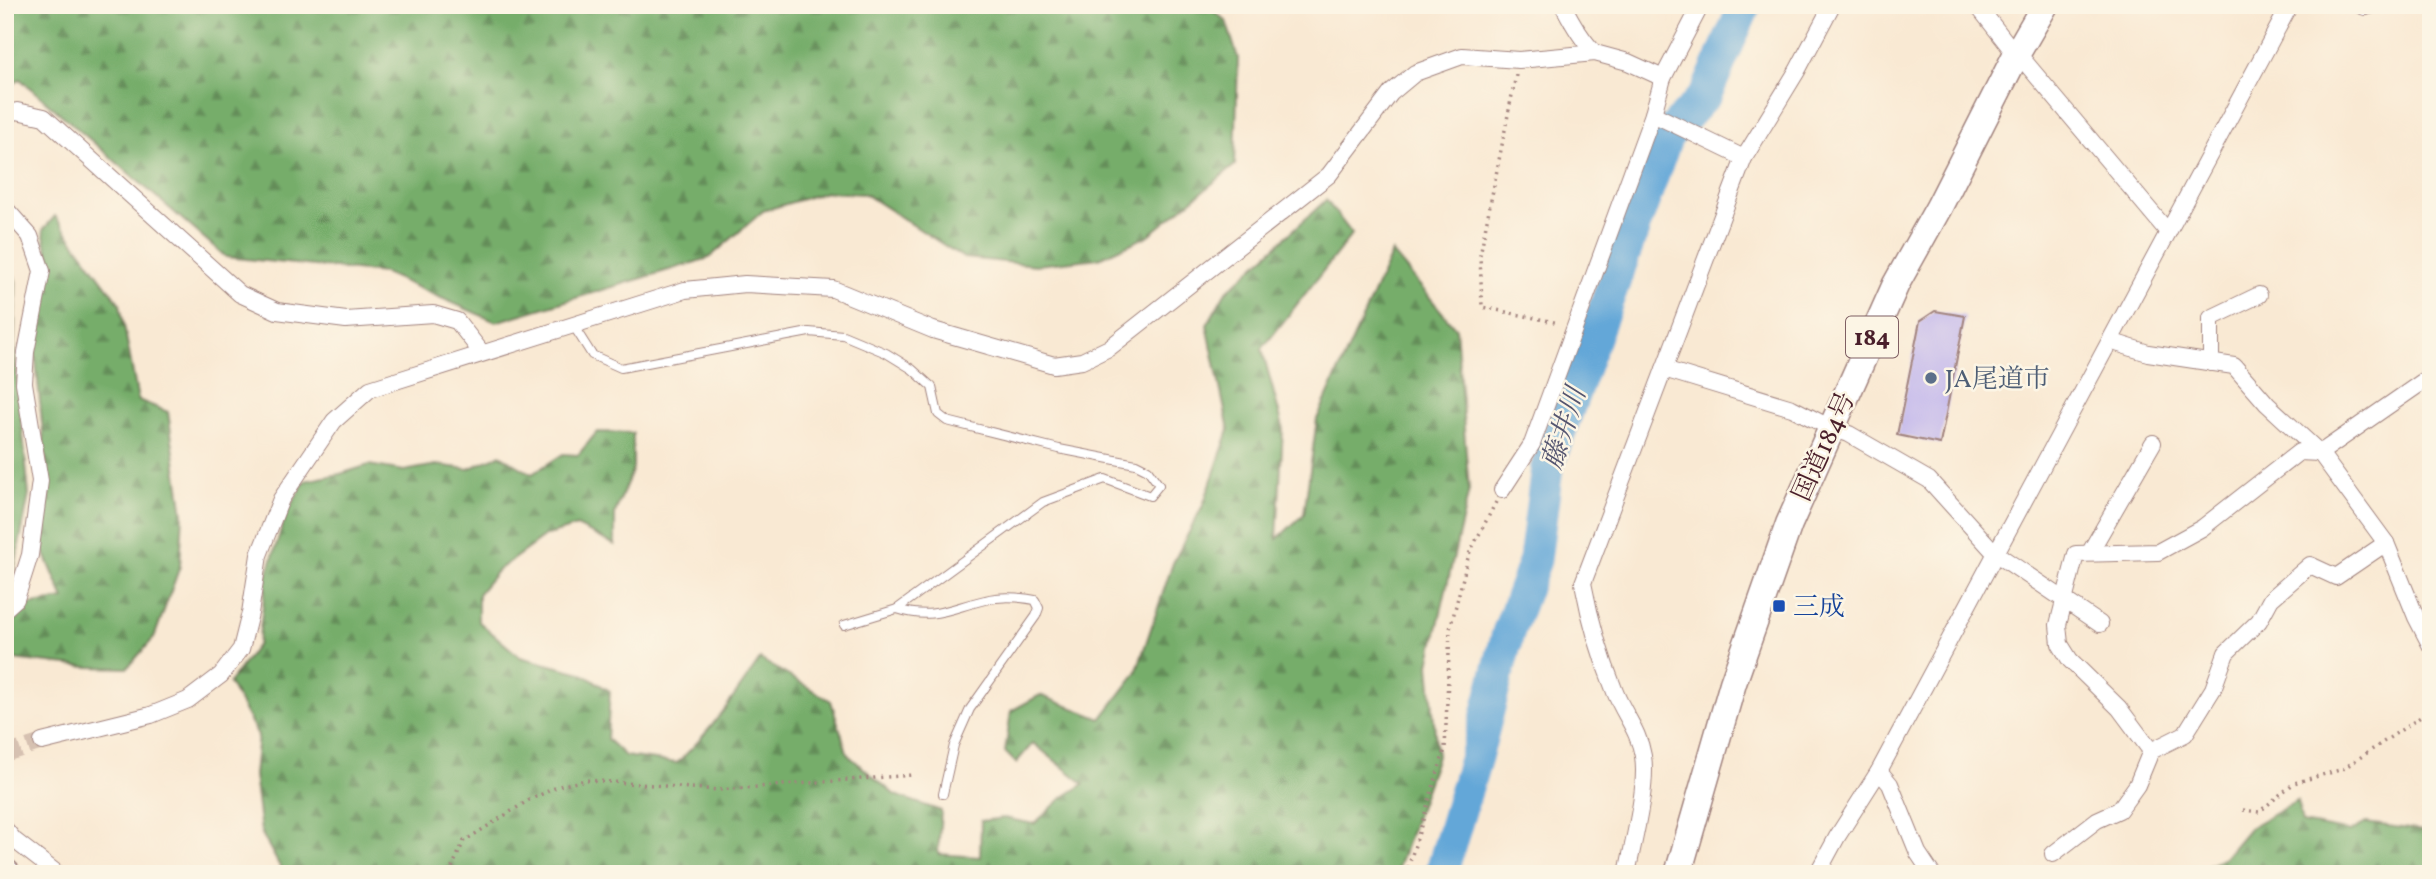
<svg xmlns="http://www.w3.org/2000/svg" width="2436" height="879" font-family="Vollkorn,'Noto Serif JP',serif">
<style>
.forest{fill:url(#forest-firs);stroke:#60664b;stroke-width:2}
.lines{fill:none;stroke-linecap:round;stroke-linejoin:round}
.river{stroke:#63a7d8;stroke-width:33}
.building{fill:#bcb0ed}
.minor-tunnel{stroke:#d6c1b1;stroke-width:16;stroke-dasharray:16 8;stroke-linecap:butt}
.service-casing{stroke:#a2847f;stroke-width:10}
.minor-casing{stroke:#a2847f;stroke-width:18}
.trunk-casing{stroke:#a2847f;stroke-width:29}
.motorway-casing{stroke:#a2847f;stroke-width:31}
.path{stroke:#a2847f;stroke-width:3.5;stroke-dasharray:2 5;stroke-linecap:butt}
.service{stroke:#fff;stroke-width:8}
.minor{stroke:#fff;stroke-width:16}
.trunk{stroke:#fff;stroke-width:26}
.motorway{stroke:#fff;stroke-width:28}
.service-dot{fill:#5c6f8a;stroke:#fcf5e5;stroke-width:2.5}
.transit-dot{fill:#1a4fb4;stroke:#fcf5e5;stroke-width:2.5}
.labels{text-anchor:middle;stroke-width:5;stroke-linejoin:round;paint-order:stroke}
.shield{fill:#fcf5e5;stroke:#7f5f63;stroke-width:2}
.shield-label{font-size:24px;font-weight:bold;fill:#4a1f2b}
.service-label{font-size:26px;fill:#4e5e75;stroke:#fcf5e5;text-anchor:start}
.street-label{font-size:26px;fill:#4a1f2b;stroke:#fcf5e5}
.transit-label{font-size:26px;fill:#164399;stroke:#fcf5e5;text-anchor:start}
.water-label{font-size:28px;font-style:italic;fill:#545570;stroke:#fcf5e5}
</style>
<defs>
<pattern id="forest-firs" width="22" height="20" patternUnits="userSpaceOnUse" patternTransform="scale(1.75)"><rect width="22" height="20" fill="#76ad6b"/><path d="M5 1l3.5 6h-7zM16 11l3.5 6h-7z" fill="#638c58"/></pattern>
</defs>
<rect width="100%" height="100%" fill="#fcf5e5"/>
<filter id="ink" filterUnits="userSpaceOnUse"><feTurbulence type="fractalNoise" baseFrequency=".0143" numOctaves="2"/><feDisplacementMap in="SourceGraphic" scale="14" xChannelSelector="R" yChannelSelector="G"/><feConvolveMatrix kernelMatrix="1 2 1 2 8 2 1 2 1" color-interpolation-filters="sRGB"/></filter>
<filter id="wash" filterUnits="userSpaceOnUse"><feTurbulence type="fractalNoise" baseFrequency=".00686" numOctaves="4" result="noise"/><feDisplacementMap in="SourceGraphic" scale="28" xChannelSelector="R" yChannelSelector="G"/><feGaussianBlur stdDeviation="1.57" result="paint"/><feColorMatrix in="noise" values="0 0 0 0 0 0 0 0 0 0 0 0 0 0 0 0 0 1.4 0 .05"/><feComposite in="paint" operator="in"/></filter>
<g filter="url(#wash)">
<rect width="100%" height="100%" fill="#f9e9d3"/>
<g class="forest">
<polygon points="5,5 1207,5 1226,21 1238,58 1235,165 1148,236 1099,258 1037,265 964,258 865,194 826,192 763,211 709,258 496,322 384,273 226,257 20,79 5,91"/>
<path d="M1326,200L1352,234L1262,349L1283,427L1277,539L1304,514L1317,419L1392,252L1456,329L1469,490L1429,664L1437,756L1396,874H284L261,832L254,775L258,735L229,683L258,644L267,575L286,514L305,481L340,474L369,465L404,471L436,465L468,469L500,455L532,474L563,454L578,455L597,432L633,433V468L615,513V545L577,526L545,536L497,571L478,594V621L520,657L581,673L610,691L607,739L625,756L677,763C710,732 735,696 760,659L831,701L848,755L895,795L941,811L938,854L980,857L981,821L1004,818L1034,824L1062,798L1084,784L1033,743L1016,763L1005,752L1011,711L1040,695L1101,719L1136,673L1173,563L1203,505L1229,430L1207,325L1225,293Z"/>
<polygon points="55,216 120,304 138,400 168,412 183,514 180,566 154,638 127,668 87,667 12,659 5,653 5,629 27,605 64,599 40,543 49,495 35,351 51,269 43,230"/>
<polygon points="5,250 16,282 14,345 29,495 13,576 5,572"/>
<polygon points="2297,801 2302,823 2350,832 2366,823 2431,832 2431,874 2192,874 2224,858 2249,828"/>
</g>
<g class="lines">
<polyline class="river" points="1441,874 1478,750 1508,633 1535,560 1547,467 1667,136 1706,94 1745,5"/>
</g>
<g id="blocks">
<polygon class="building" points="1935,311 1965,316 1940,444 1897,435 1920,321"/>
</g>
</g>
<g filter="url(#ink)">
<use href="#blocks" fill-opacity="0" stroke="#a2847f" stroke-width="2"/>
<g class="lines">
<polyline class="minor-tunnel" points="5,754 42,742"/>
<g class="service-casing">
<g id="service">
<path d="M573,325L592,355L621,368L809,332L843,335L886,353L912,369L932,387L938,414L947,421L1059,449L1136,464L1148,470L1159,485L1150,496L1105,479L1043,502L897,609C934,621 950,608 985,600C1000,596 1019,597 1035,600L1039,608L1036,616L970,709L954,745L943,794"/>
<polyline points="844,625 897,609"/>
</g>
</g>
<g class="minor-casing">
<g id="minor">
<path d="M1563,5C1572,23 1581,39 1595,53"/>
<polyline points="1977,5 2016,55 2025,62 2168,232"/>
<polyline points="2360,5 2365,7 2373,5"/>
<polyline points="1653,114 1744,158"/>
<polyline points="5,115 17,111 44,117 240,294 277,311 346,320 433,314 457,321 482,353"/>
<polyline points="5,208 30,236 42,271 26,352 24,383 40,481 30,555 16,599 5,609"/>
<polyline points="2110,341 2148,353 2234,366 2267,404 2320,453 2386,543 2416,617 2431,646"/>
<polyline points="2211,363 2211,318 2259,295"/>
<polyline points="1664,369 1792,408 1831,428 1849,434 1929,480 1995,553 2100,624"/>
<polyline points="1502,490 1532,444 1653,114 1663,78 1701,5"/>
<polyline points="2090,552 2153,443"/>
<polyline points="42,742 151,715 188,700 221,675 241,649 250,613 259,555 281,499 334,421 370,389 685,290 745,284 833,289 933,330 1054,365 1082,361 1109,348 1329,175 1391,93 1415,73 1462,56 1519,60 1595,53 1628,62 1663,78"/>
<polyline points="2151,751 2119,708 2070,660 2060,644 2058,625 2076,554 2158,552 2202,528 2299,452 2320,453 2431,376"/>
<polyline points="1879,771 1890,784 1918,853 1932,874"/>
<polyline points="5,829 14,840 58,874"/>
<polyline points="2053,854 2097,820 2119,810 2137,785 2151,751 2185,734 2213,689 2226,653 2259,621 2271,599 2310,565 2336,577 2386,543"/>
<path d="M1627,874C1633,842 1648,787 1643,756C1639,731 1624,715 1615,692C1601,658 1590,620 1583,583L1744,158L1797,71L1832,5"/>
<polyline points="1817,874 1837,837 1879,771 2290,5"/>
</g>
</g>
<g class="trunk-casing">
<polyline id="trunk" points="1678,874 1733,683 1789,524 1896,284 1939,207 2016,55 2045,5"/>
</g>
<g class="motorway-casing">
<polyline id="motorway" points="5,873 6,874"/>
</g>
<g class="path">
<polyline points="1516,75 1480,255 1482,307 1559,323"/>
<polyline points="2243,810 2259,812 2294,783 2343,769 2431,710"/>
<polyline points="449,874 464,841 529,800 559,786 586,780 718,790 913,775"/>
<polyline points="1406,874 1445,749 1450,629 1469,554 1496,502"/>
</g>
<use href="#service" class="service"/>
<use href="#minor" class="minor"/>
<use href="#trunk" class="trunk"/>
<use href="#motorway" class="motorway"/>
</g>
</g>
<circle class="service-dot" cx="1931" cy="378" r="7"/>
<rect class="transit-dot" x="1772" y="599" width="14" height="14" rx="3.5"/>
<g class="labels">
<rect class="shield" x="1846" y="316.5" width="52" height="41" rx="5"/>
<g class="shield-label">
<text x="1872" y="345">184</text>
</g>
<g class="service-label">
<text x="1945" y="387">JA尾道市</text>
</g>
<g class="street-label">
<text transform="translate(1823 446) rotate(-66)" y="9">国道184号</text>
</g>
<g class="transit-label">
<text x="1793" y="615">三成</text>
</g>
<g class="water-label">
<text transform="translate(1563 428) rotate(-72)" y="10">藤井川</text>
</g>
</g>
<rect width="2436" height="879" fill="none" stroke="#fcf5e5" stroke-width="28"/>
</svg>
